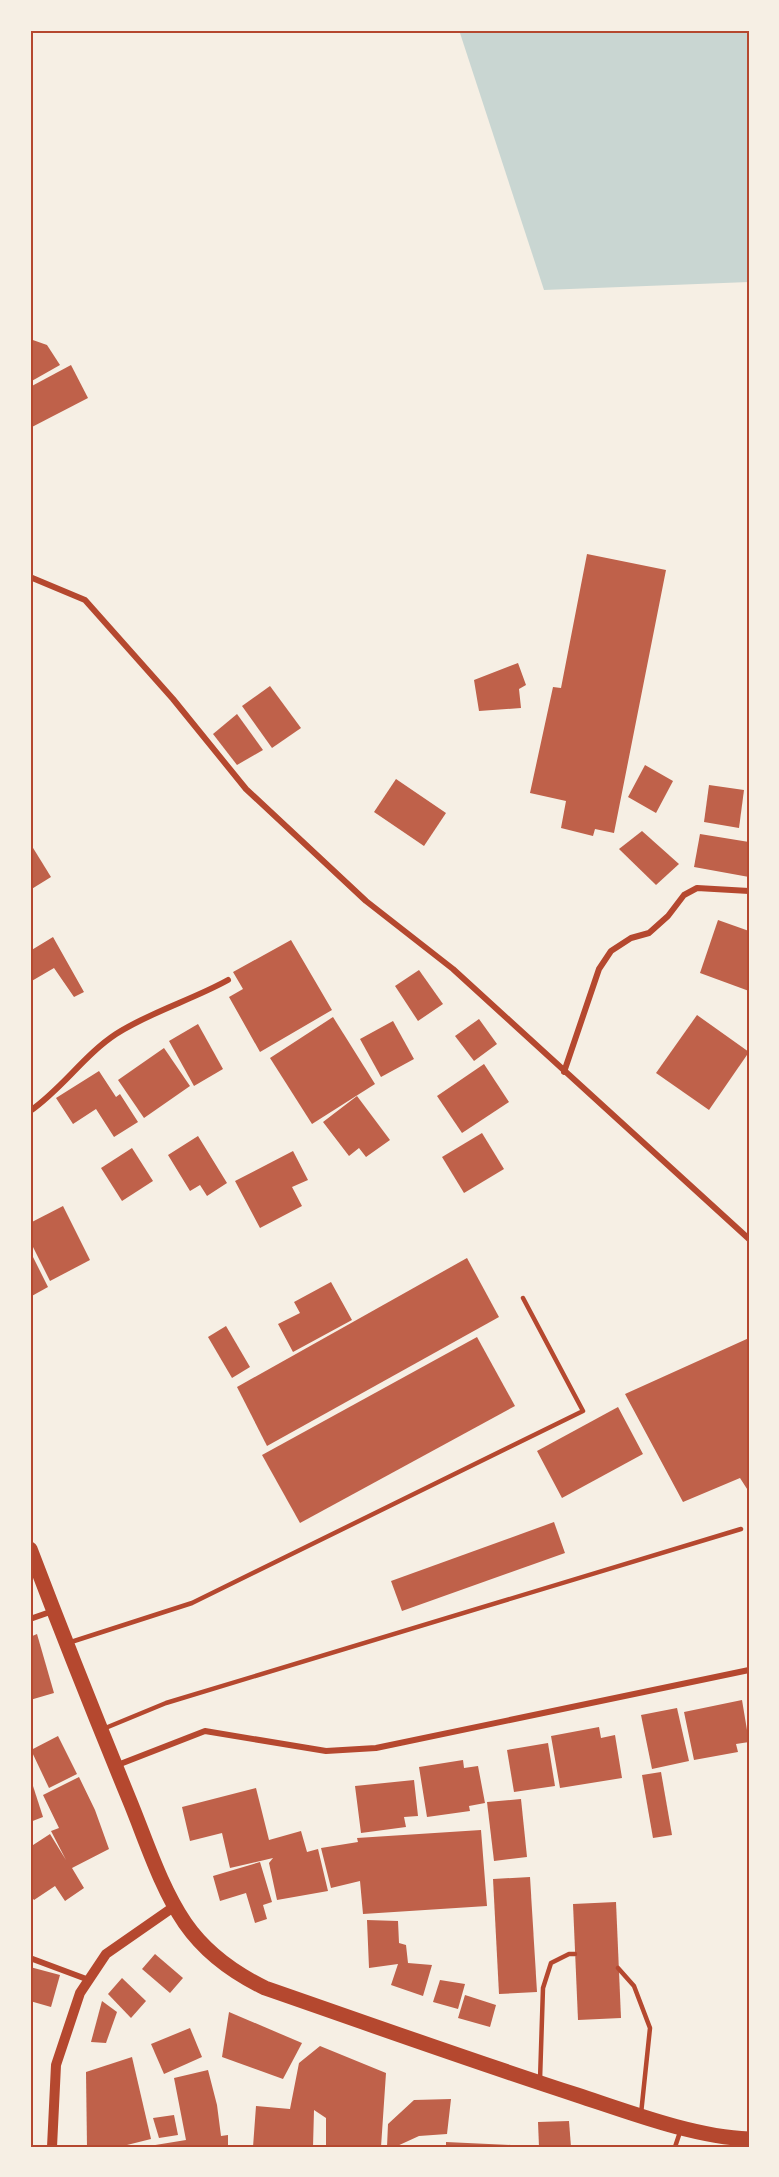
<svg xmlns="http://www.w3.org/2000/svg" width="779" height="2177" font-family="Commissioner,sans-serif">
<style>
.water{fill:#c9d6d2}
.building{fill:#bf614a}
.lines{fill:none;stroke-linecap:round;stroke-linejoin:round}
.service{stroke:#b5482f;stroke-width:4.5}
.minor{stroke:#b5482f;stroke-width:6}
.tertiary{stroke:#b5482f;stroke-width:10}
.primary{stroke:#b5482f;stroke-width:15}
.neatline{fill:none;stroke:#b5482f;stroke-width:2}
</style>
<rect width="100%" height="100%" fill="#f6efe4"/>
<polygon class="water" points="459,30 749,30 749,282 544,290"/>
<g class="building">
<polygon points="30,339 47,345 60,365 30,382"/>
<polygon points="71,365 88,398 30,428 30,387"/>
<polygon points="587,554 666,570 614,833 595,829 593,836 561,828 566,801 530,793 553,687 561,688"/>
<polygon points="518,663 526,685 519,689 521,708 479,711 474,680"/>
<polygon points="270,686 301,728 272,748 242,706"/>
<polygon points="237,714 263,750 237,765 213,734"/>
<polygon points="645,765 673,781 656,813 628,797"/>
<polygon points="396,779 446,813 424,846 374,812"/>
<polygon points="709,785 744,790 739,828 704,822"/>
<polygon points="642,831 679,864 656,885 619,849"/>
<polygon points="700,834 749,842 749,877 694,867"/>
<polygon points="30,843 51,877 30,890"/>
<polygon points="718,920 749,931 749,991 700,973"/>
<polygon points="53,937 84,992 74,997 54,968 30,982 30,951"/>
<polygon points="291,940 332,1010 260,1052 229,997 243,989 233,972"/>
<polygon points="419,970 443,1004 418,1021 395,986"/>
<polygon points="697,1015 749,1052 709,1110 656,1073"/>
<polygon points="333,1017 375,1084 312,1124 270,1058"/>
<polygon points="479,1019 497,1044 474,1061 455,1036"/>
<polygon points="393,1021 414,1059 381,1077 360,1039"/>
<polygon points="198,1024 223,1069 194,1086 169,1041"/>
<polygon points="164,1048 190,1086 144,1118 118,1080"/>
<polygon points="484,1064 509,1102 462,1133 437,1096"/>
<polygon points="99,1071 116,1097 120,1094 138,1122 114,1137 96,1109 73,1124 56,1098"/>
<polygon points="357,1096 390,1140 366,1157 359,1148 349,1156 323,1122"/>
<polygon points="482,1133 504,1169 464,1193 442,1157"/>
<polygon points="198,1136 227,1183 207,1196 200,1185 190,1191 168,1155"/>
<polygon points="132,1148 153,1181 122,1201 101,1168"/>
<polygon points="293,1151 308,1180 292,1187 302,1206 260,1228 235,1181"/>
<polygon points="63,1206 90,1260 50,1281 30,1241 30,1223"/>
<polygon points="30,1251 48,1287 30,1297"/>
<polygon points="467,1258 499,1317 267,1446 237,1387"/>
<polygon points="331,1282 352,1320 293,1352 278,1324 300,1313 294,1302"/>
<polygon points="226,1326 250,1367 232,1378 208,1337"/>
<polygon points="477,1337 515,1406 300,1523 262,1455"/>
<polygon points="749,1338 749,1492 740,1478 683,1502 625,1394"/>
<polygon points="618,1407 643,1454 562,1498 537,1451"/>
<polygon points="554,1522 565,1553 402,1611 391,1581"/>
<polygon points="37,1634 54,1693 30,1700 30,1637"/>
<polygon points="742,1700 749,1742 736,1744 738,1752 694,1760 684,1712"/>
<polygon points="677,1708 689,1761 652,1769 641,1715"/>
<polygon points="599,1727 601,1738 615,1735 622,1778 560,1788 551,1736"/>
<polygon points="58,1736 77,1774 49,1788 31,1750"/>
<polygon points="548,1743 555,1786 514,1792 507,1750"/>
<polygon points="463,1760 464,1768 478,1766 485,1803 469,1806 470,1811 427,1817 419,1767"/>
<polygon points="661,1772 672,1835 653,1838 642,1775"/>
<polygon points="79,1777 95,1810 109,1849 72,1868 84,1888 65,1901 55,1886 34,1900 30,1895 30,1847 50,1834 66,1860 51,1831 59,1828 43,1795"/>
<polygon points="414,1780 418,1816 404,1817 406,1827 361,1833 355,1786"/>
<polygon points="33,1786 43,1817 30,1822 30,1787"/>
<polygon points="256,1788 269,1840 301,1831 307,1852 318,1849 328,1891 277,1900 269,1863 273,1858 230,1868 222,1833 190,1841 182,1807"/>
<polygon points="521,1799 527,1857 494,1861 487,1802"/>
<polygon points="481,1830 487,1906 363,1914 360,1881 331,1888 321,1848 358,1842 357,1838"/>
<polygon points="260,1862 272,1902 263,1905 267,1919 255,1923 246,1893 220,1901 213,1876"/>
<polygon points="530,1877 537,1992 499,1994 493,1879"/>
<polygon points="616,1902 621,2018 578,2020 573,1904"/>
<polygon points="367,1920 398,1921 399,1943 406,1945 408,1963 432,1965 423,1996 391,1985 398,1964 369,1968"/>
<polygon points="155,1954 183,1978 170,1993 142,1969"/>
<polygon points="30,1967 60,1975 51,2007 30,2001"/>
<polygon points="122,1978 146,2001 131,2018 108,1994"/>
<polygon points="440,1980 465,1984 458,2009 433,2002"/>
<polygon points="465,1995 496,2005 490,2027 458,2018"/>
<polygon points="102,2001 117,2012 106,2043 91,2042"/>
<polygon points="229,2012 302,2043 283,2079 222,2057"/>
<polygon points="190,2028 202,2057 164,2074 151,2044"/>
<polygon points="320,2046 386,2073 381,2147 326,2147 326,2118 314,2110 313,2147 253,2147 256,2106 290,2109 299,2063"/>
<polygon points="132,2057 151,2139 119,2147 87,2147 86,2072"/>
<polygon points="208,2070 217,2105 221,2136 228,2135 228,2147 143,2147 186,2140 174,2078"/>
<polygon points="451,2099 447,2134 419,2136 395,2147 387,2147 388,2124 414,2100"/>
<polygon points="174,2115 178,2135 159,2138 153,2118"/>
<polygon points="569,2121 571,2147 539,2147 538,2122"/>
<polygon points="446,2142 511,2145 511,2147 446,2147"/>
</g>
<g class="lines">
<g class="service">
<polyline points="71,1642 192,1603 583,1411 523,1298"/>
<polyline points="103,1729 166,1703 741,1529"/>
<polyline points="618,1968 634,1986 650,2028 641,2114"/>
<polyline points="540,2080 543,1988 551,1963 569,1954 575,1954"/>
<polyline points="675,2147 681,2129"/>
</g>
<g class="minor">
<polyline points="30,577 85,600 173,699 246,789 366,901 453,969 749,1239"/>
<polyline points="564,1072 599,969 611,951 631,938 649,933 668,916 684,895 697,888 749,891"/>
<path d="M30,1111C62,1089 84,1055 116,1034C152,1011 192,1000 228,980"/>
<polyline points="30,1619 53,1611"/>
<polyline points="115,1766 205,1731 326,1751 376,1748 749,1670"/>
<polyline points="30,1958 89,1980"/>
</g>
<polyline class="tertiary" points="52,2147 56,2065 80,1993 106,1954 175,1906"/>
<path class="primary" d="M30,1549C62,1633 95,1716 129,1799C146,1840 160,1886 185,1923C205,1952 234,1973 265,1988C369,2024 472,2061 577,2095C629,2112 694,2137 749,2139"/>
</g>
<rect width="779" height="2177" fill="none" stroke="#f6efe4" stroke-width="63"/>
<rect x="32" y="32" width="716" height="2114" class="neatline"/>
</svg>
